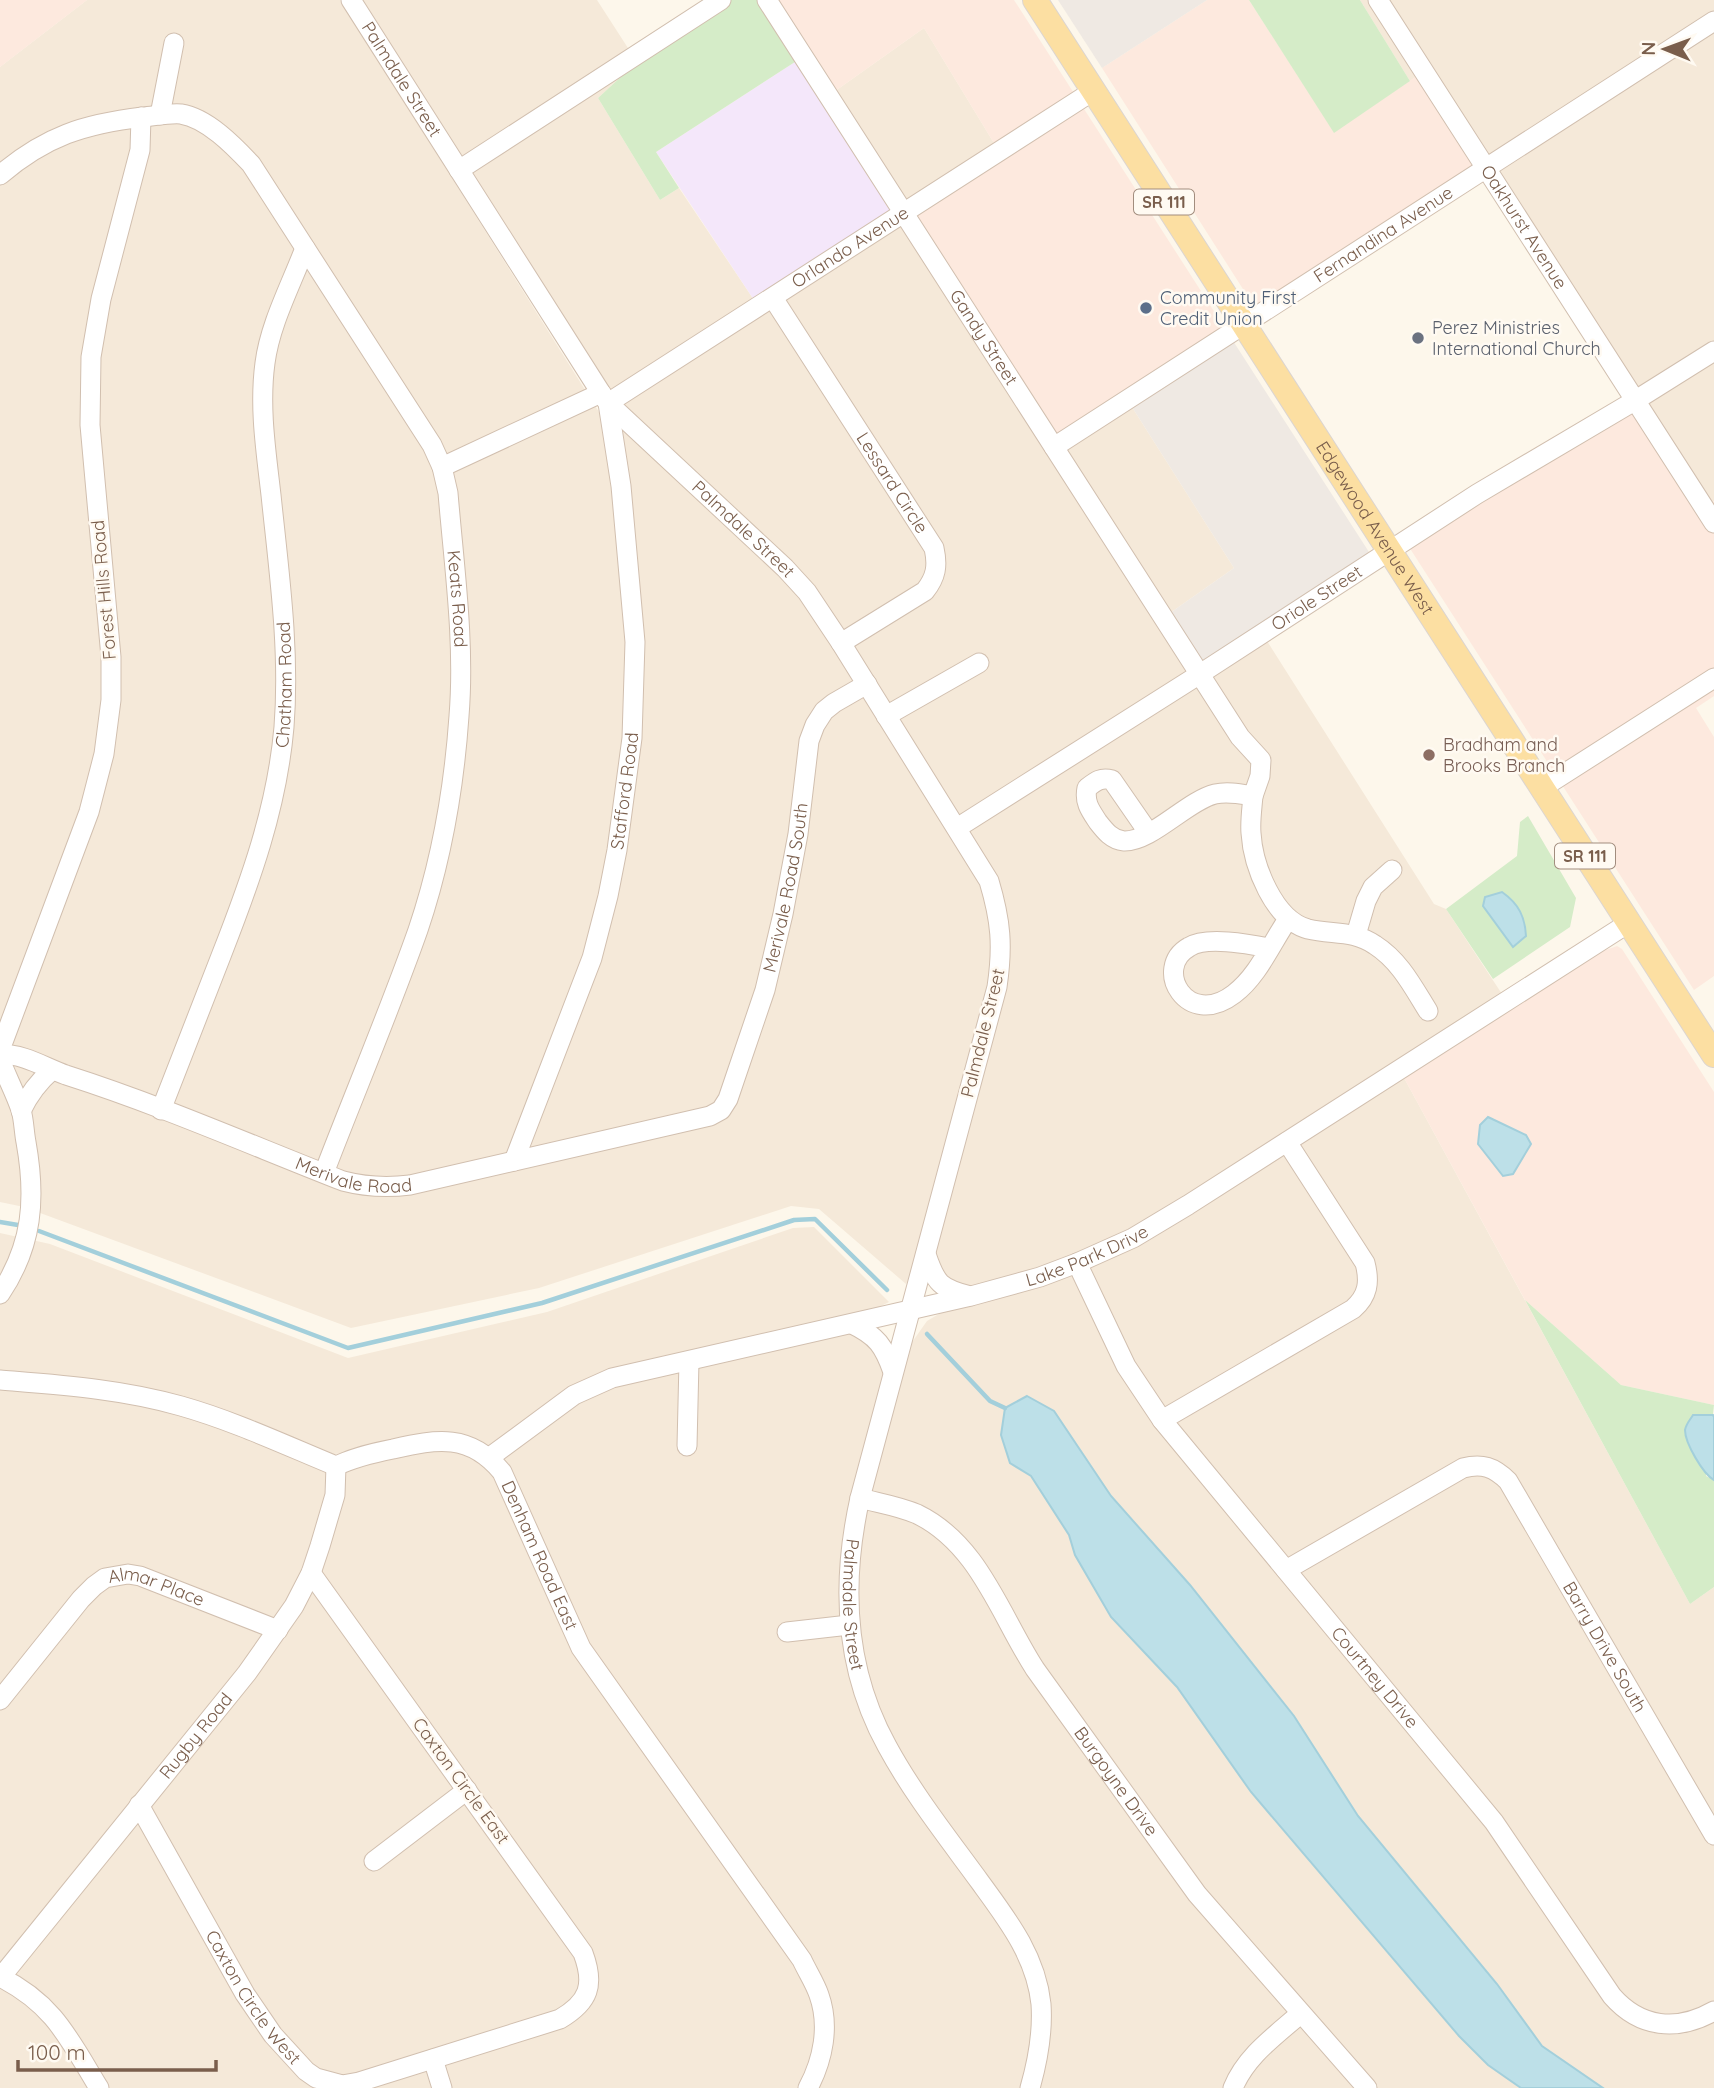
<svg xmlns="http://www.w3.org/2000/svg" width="1714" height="2088" font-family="Quicksand,sans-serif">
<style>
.residential{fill:#f5e9d9}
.commercial{fill:#fde9de}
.industrial{fill:#efe9e3}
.education{fill:#f4e7fa}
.green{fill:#d5ecc8}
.water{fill:#bde0e8;stroke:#a3cfdb;stroke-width:2}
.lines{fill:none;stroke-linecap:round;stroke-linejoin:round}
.stream{stroke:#a3cfdb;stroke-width:4.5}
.minor-casing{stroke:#d1bfaf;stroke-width:21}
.major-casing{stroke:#dcd5d0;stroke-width:26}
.minor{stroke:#fff;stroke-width:19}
.major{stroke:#fcdfa2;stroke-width:24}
.service-dot{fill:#5c6f8a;stroke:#fffaf2;stroke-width:2.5}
.worship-dot{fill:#6b7280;stroke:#fffaf2;stroke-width:2.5}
.education-dot{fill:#8d6e63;stroke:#fffaf2;stroke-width:2.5}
.labels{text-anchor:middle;stroke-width:5;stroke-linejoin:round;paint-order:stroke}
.shield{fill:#fffaf2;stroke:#a28d7e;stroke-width:2}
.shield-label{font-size:16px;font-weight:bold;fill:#7a5e4c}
.street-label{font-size:18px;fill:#7a5e4c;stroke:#fffaf2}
.service-label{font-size:18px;fill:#4e5e75;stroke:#fffaf2;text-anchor:start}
.worship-label{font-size:18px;fill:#5b616d;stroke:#fffaf2;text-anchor:start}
.education-label{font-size:18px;fill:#785e54;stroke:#fffaf2;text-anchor:start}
</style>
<rect width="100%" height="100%" fill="#fdf7eb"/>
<g class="residential">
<polygon points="87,0 340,0 599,412 634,436 788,582 813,615 971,864 985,892 991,919 991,979 915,1265 906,1284 819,1209 791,1206 539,1288 351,1328 24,1207 0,1202 0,67"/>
<polygon points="358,0 597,0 637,62 598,98 660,200 679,188 756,303 824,99 924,28 1003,158 1125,396 1234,568 1170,613 1267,641 1434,904 1446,909 1502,994 1123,1235 1072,1258 966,1289 938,1272 935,1248 1008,934 812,584 606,387"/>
<polygon points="1360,0 1714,0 1714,501 1710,503 1430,67 1410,81"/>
<polygon points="1403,1076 1690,1604 1714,1587 1714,2088 1038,2088 1045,1982 905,1765 892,1739 870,1684 861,1649 857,1617 861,1530 908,1348 927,1321 944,1311 1065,1278"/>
<polygon points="814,1227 889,1302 877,1308 611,1372 490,1446 333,1454 316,1452 204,1407 0,1373 0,1233 50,1244 348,1358 547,1312 793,1228"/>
<polygon points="839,1334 853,1334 865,1337 884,1362 884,1377 842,1539 840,1599 850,1670 1014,1944 1030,1989 1034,2016 1033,2041 1022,2088 0,2088 0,1385 126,1398 186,1413 314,1464 324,1472 418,1449 435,1447 480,1458 574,1405 613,1386"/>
</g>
<g class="commercial">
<polygon points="0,0 87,0 0,67"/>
<polygon points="760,0 1014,0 1226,330 1058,440 914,216 1003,158 924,28 824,99"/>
<polygon points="1207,0 1249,0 1334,132 1430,67 1495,170 1264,322 1102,68"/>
<polygon points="1644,402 1711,503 1714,501 1714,696 1696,708 1714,737 1714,976 1694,990 1409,547"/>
<polygon points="1617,946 1622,949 1714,1092 1714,1405 1621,1385 1525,1300 1403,1076 1592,955"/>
</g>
<g class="industrial">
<polygon points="1058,0 1207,0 1102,68"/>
<polygon points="1226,330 1378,566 1212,676 1170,613 1234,568 1125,396"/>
</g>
<polygon class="education" points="798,60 895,213 756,303 656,152"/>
<g class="green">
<polygon points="731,0 760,0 798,60 656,152 679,188 660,200 598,98 637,62"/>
<polygon points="1249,0 1360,0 1410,81 1334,133"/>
<polygon points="1528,816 1576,898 1570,927 1493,979 1446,909 1517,856 1520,822"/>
<polygon points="1525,1300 1621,1385 1714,1405 1706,1476 1714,1480 1714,1587 1690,1604"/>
</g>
<g class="water">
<path d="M1502,892C1519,904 1525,917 1526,936L1513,947L1483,906L1485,897Z"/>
<polygon points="1488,1117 1526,1135 1531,1144 1513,1174 1503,1176 1478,1144 1480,1125"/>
<polygon points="1027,1396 1054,1411 1111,1496 1190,1585 1294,1716 1358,1816 1497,1984 1542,2046 1603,2088 1521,2088 1488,2065 1459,2036 1251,1792 1177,1687 1111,1617 1075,1555 1069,1535 1031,1476 1010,1463 1001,1435 1005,1408"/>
<path d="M1693,1415H1713L1714,1417V1480C1703,1474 1685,1443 1685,1430C1686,1424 1690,1420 1693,1415Z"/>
</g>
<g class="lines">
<g class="stream">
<polyline points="0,1222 18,1225"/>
<polyline points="39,1231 348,1348 542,1303 794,1220 815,1219 887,1290"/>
<polyline points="927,1334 990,1401 1005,1408"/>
</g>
<g class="minor-casing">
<g id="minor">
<path id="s1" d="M351,0L601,393L608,403L785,568L807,592L841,643L989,881C1001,921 1003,946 997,987L860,1498C841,1583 844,1668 887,1746C913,1794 948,1838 980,1882C1007,1919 1036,1956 1041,2004C1043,2033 1038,2060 1030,2088"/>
<path id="s2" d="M767,0L1240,737L1261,760L1260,776L1253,796C1241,794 1228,791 1215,794C1187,801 1151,842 1124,841C1112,840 1105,831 1098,822C1090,810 1084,802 1087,788C1096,781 1101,777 1112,780L1148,832"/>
<path id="s3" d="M1378,0L1714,523"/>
<polyline points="160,115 174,43"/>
<polyline points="459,170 721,0"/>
<path id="s4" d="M0,175C46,136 84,124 143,117C155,116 169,113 181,114C207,118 234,146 251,164L432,445L442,467L448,493C454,566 465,642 459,716C454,788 441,862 418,930C389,1012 355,1092 324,1173"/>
<path id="s5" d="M773,298L934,548C938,566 936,577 925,591L841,643"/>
<path id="s6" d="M1054,447L1714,21"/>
<polyline points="442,467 601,393"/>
<polyline points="886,716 979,663"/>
<polyline points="1542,788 1714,678"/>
<path d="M1253,796C1252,808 1250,821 1251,833C1253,866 1274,920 1308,929C1333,935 1353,930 1375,945C1400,961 1413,987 1428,1011"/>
<path id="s7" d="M957,828L1200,674L1477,494L1636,400L1714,351"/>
<polyline points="1356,935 1366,901 1373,887 1392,870"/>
<path d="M1269,948C1249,944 1206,936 1189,947C1152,968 1187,1030 1234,994C1258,976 1271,944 1288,919"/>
<polyline points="0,1050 89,812 104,754 111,700 111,657 90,425 91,357 101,299 140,150 141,117"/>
<path id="s8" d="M0,1054C24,1054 44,1067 66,1075C160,1105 251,1145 343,1181C366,1187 386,1188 410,1185L710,1116L721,1110L728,1099L765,990L783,914L798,834L809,741L815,725L824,711L834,703L867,684"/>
<path d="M0,1059C6,1076 15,1092 21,1110C24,1120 24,1132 26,1142C36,1198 33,1245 0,1294"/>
<path id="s9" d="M161,1110C181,1058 201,1007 221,956C250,882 277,808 284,727C290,650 279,572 271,495C266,451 259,407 265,363C270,324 291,285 305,248"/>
<path d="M21,1111C29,1094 38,1082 52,1070"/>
<path id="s10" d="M514,1161L592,958L608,896L617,850L632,738L635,642L621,486L608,403L1093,91"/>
<path d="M926,1254C936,1284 940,1288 970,1296"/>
<path id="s11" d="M1077,1263L1126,1366L1162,1420L1494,1822L1612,1996C1640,2028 1677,2032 1714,2011"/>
<path d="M852,1324C877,1336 884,1346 893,1372"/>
<path id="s12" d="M0,1380C61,1385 122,1389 181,1406C234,1421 285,1445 336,1466C355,1457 373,1453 393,1449C437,1439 470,1433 502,1472L581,1648L802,1960C807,1971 815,1983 819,1995C830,2026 823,2060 808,2088"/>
<path d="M1162,1420L1353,1309C1368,1296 1370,1282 1365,1263L1287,1142"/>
<polyline points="687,1446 689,1361"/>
<path id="s13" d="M490,1457L574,1395L612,1378L971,1296L1040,1277L1077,1263L1133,1238L1188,1205L1627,924"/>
<path id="s14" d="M860,1498C878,1503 899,1506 917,1514C979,1544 1000,1615 1035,1669L1197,1894L1367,2088"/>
<path id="s15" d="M1286,1570L1463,1468C1482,1463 1494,1467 1508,1481L1714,1835"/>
<polyline points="787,1632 849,1625"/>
<path id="s16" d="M0,1700L81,1599L94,1586L105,1578L128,1574L140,1576L278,1630"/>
<path id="s17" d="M139,1805L245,1994L273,2035L306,2071L316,2078L342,2085L359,2082L560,2019C589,2002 595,1985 583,1953L311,1573"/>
<polyline points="374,1861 467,1790"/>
<path d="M0,1977C54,2004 69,2039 99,2088"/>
<path id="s18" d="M1,1977L247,1673L294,1606L311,1573L320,1546L335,1495L336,1466"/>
<polyline points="433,2059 442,2088"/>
<path d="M1233,2088C1246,2056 1275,2036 1300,2014"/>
</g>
</g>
<g class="major-casing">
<g id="major">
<path id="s19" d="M1035,0L1714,1055"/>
</g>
</g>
<use href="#minor" class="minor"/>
<use href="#major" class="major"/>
</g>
<circle class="service-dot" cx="1146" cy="308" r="7"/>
<circle class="worship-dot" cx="1418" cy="338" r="7"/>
<circle class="education-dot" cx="1429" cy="755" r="7"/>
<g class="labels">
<g class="shield">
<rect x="1134" y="189.5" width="60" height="25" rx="5"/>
<rect x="1555" y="843.5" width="60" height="25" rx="5"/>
</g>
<g class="shield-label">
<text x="1164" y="208">SR 111</text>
<text x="1585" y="862">SR 111</text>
</g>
<g class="street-label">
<text dy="6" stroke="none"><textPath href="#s1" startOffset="94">Palmdale Street</textPath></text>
<text dy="6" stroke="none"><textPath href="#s3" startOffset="270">Oakhurst Avenue</textPath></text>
<text dy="6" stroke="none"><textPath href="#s6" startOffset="392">Fernandina Avenue</textPath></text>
<text dy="6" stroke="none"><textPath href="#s10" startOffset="1066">Orlando Avenue</textPath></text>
<text dy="6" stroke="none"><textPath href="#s2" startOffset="401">Gandy Street</textPath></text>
<text dy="6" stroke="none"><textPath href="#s5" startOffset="220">Lessard Circle</textPath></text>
<text dy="6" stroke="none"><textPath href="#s19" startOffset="628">Edgewood Avenue West</textPath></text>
<text dy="6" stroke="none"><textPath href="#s1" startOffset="663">Palmdale Street</textPath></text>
<text transform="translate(104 590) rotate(-95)" y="6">Forest Hills Road</text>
<text dy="6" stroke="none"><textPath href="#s4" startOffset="774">Keats Road</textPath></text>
<text dy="6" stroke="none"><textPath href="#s7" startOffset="427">Oriole Street</textPath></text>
<text dy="6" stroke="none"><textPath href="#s9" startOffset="446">Chatham Road</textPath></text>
<text dy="6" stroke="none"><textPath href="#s10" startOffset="388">Stafford Road</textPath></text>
<text dy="6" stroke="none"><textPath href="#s8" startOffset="987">Merivale Road South</textPath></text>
<text transform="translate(983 1033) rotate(-76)" y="6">Palmdale Street</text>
<text dy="6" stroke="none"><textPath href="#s8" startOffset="376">Merivale Road</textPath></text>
<text dy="6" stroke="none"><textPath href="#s13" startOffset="637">Lake Park Drive</textPath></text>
<text dy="6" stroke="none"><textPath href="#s12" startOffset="620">Denham Road East</textPath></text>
<text dy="6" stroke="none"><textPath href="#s16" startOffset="215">Almar Place</textPath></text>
<text dy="6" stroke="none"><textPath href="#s1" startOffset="1838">Palmdale Street</textPath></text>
<text dy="6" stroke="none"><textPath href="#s15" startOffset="446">Barry Drive South</textPath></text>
<text dy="6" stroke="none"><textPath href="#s11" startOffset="513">Courtney Drive</textPath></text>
<text dy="6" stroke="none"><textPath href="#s18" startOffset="310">Rugby Road</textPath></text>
<text transform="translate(461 1781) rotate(54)" y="6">Caxton Circle East</text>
<text dy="6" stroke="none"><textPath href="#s14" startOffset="396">Burgoyne Drive</textPath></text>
<text dy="6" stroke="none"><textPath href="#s17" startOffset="224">Caxton Circle West</textPath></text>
</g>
<g class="service-label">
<text x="1160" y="304">Community First<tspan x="1160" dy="21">Credit Union</tspan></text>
</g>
<g class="worship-label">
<text x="1432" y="334">Perez Ministries<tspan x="1432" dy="21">International Church</tspan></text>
</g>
<g class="education-label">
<text x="1443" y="751">Bradham and<tspan x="1443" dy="21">Brooks Branch</tspan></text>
</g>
</g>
<g transform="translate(1665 49) rotate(271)" stroke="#fffaf2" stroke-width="5" paint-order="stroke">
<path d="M0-5L12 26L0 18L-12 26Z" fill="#7a5e4c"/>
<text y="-10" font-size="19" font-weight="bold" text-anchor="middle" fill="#7a5e4c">N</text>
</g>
<path d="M18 2060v10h198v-10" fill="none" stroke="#7a5e4c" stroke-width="3.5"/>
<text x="28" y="2060" font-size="21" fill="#7a5e4c" stroke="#fffaf2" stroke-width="5" paint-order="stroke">100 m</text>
</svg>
